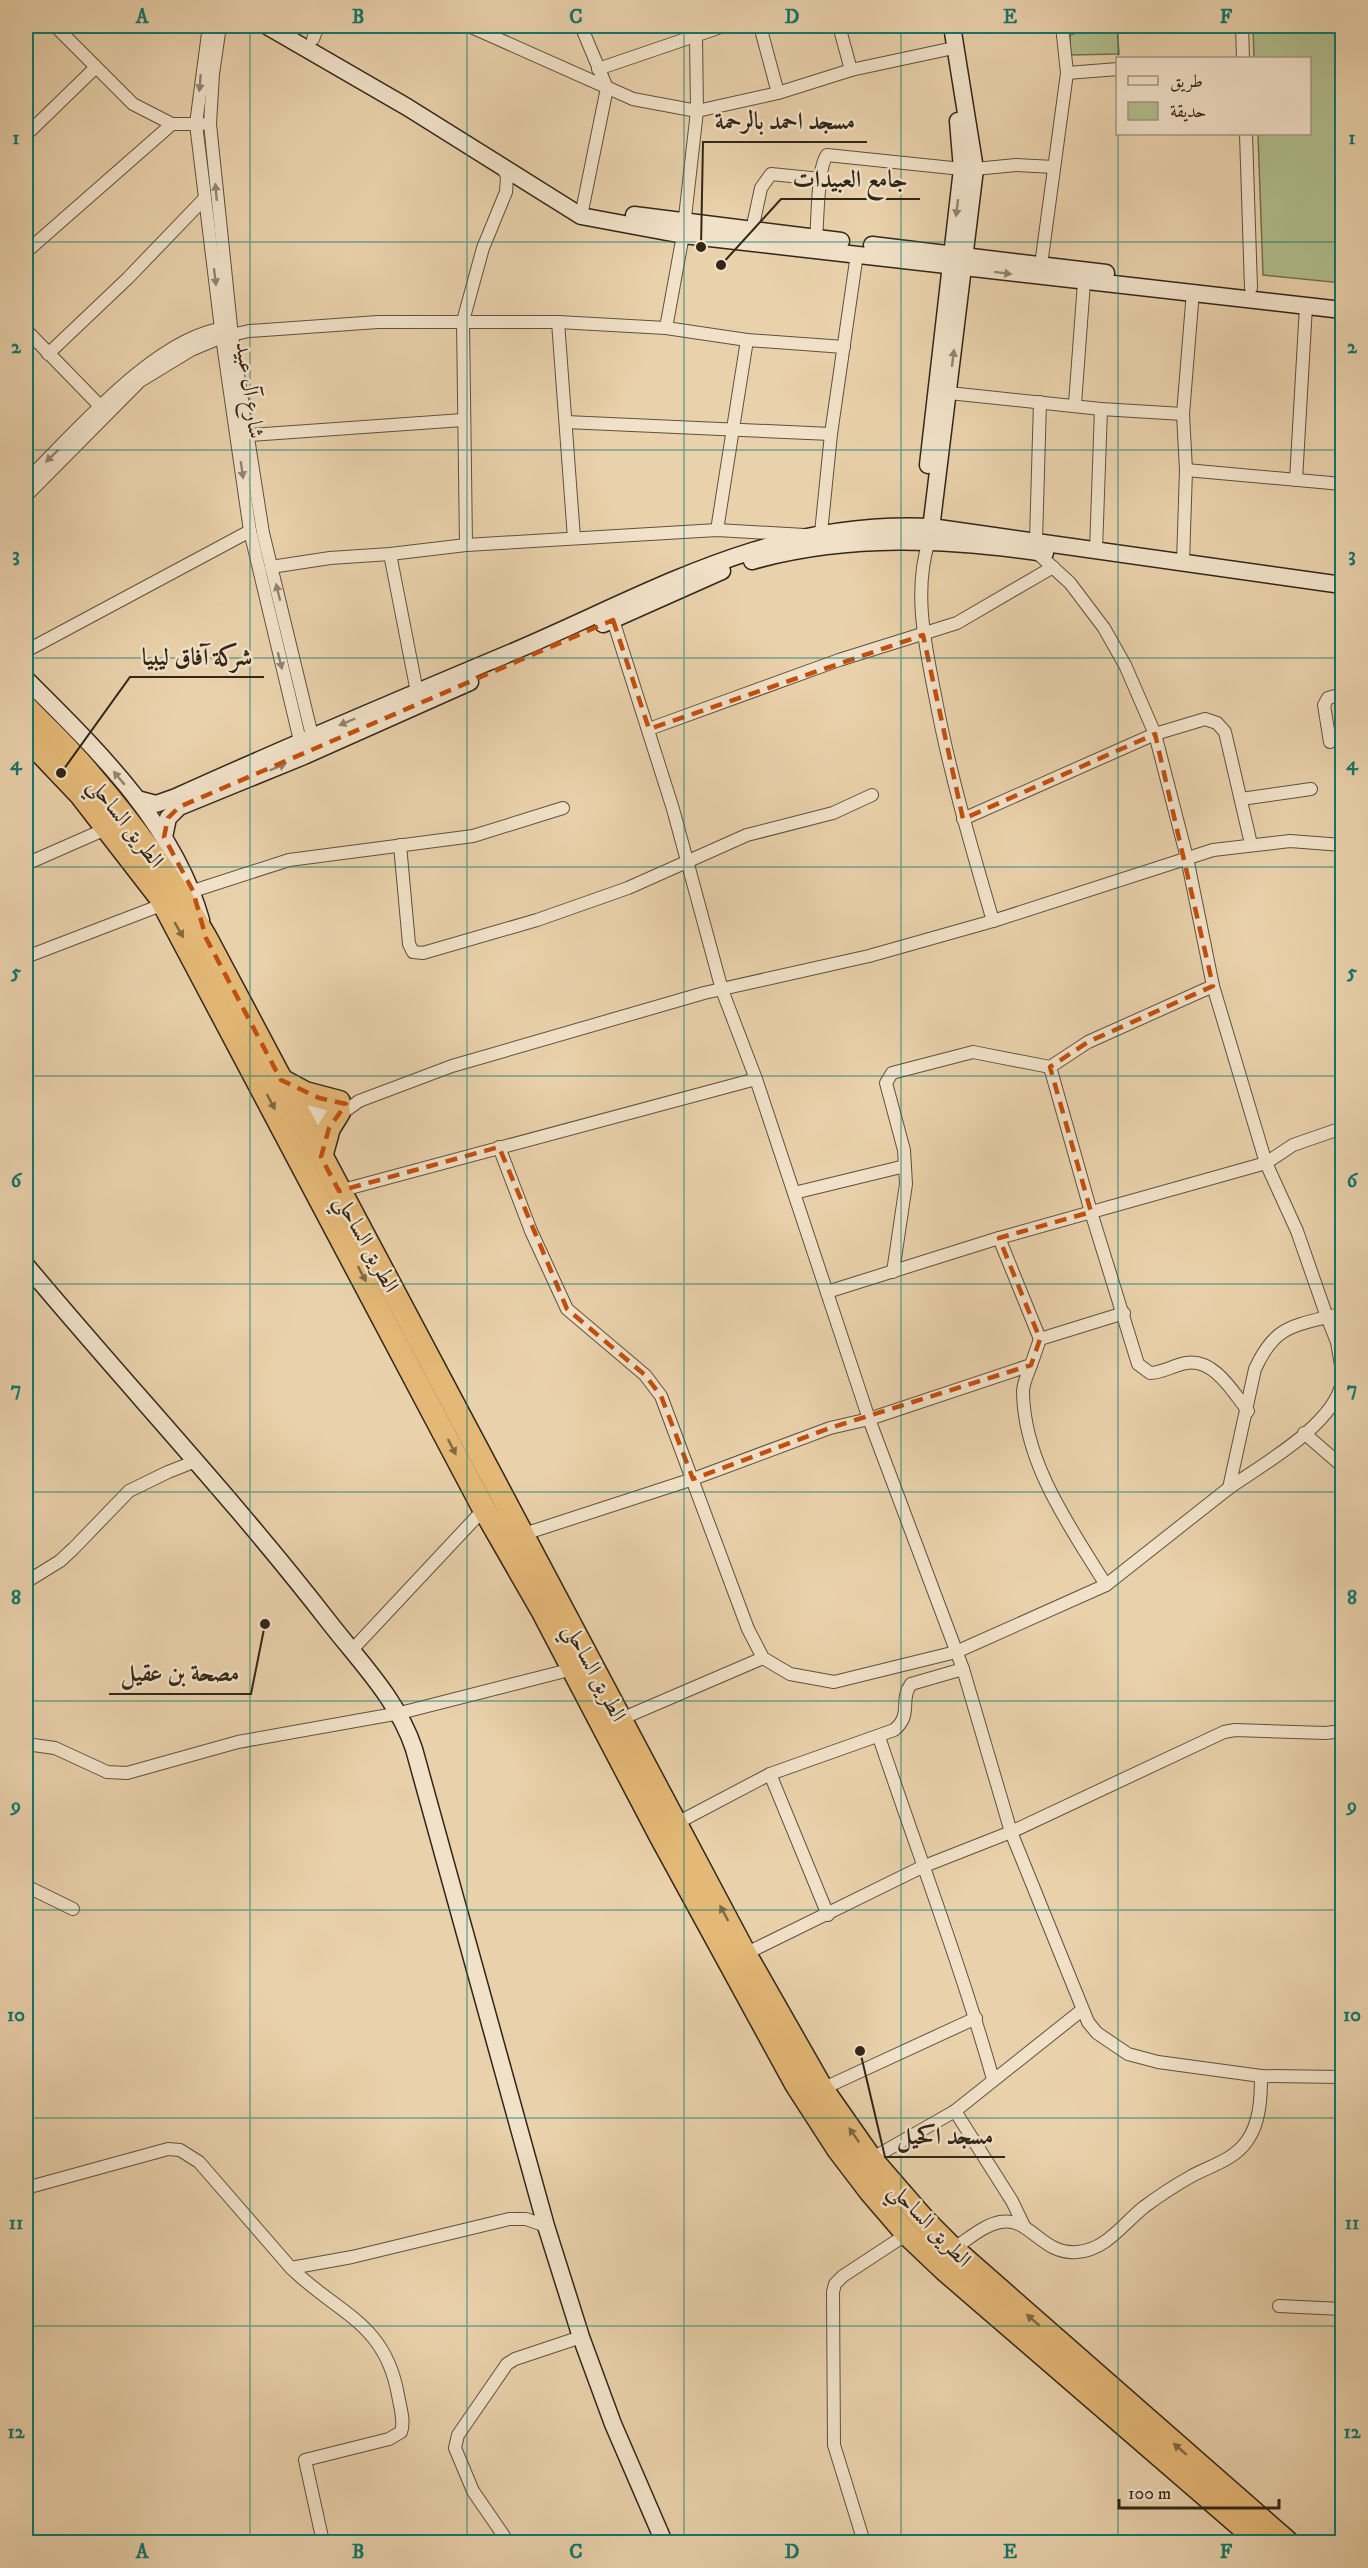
<svg xmlns="http://www.w3.org/2000/svg" width="1368" height="2568" font-family="'IM FELL DW Pica',Amiri,serif">
<style>
.green{fill:#b1bd8d;stroke:#717252;stroke-width:1.5}
.lines{fill:none;stroke-linecap:round;stroke-linejoin:round}
.street-casing{stroke:#5f513d;stroke-width:14}
.secondary-casing{stroke:#312618;stroke-width:19}
.highway-casing{stroke:#312618;stroke-width:25}
.street{stroke:#f1e1c8;stroke-width:12}
.secondary{stroke:#f1e1c8;stroke-width:16}
.highway{stroke:#e4b876;stroke-width:22}
.oneway{fill:#918470}
.oneway2{fill:#826842}
.marked{fill:none;stroke:#c34f0e;stroke-width:4.5;stroke-dasharray:12 8;stroke-linejoin:round}
.grid{fill:none;stroke:#0f766e;stroke-width:1.5;stroke-opacity:0.55}
.labels{text-anchor:middle;stroke-width:5;stroke-linejoin:round;paint-order:stroke}
.street-label{font-size:22px;fill:#312618;stroke:#f1e1c8}
.leader{fill:none;stroke:#312618;stroke-width:2}
.callout-dot{fill:#312618;stroke:#f1e1c8;stroke-width:2}
.callout-label{font-size:24px;text-anchor:middle;font-weight:bold;fill:#312618;stroke:#f1e1c8;stroke-width:5;stroke-linejoin:round;paint-order:stroke}
.neatline{fill:none;stroke:#0f766e;stroke-width:2}
.grid-label{font-size:20px;text-anchor:middle;font-weight:bold;fill:#0f766e}
</style>
<rect width="100%" height="100%" fill="#e9d1ab"/>
<filter id="stains"><feTurbulence type="fractalNoise" baseFrequency=".00333" numOctaves="4"/><feColorMatrix values="0 0 0 0 .2 0 0 0 0 .09 0 0 0 0 .02 0 0 0 .5 -.17"/></filter>
<radialGradient id="worn" r=".72"><stop offset=".6" stop-color="#630" stop-opacity="0"/><stop offset="1" stop-color="#630" stop-opacity=".3"/></radialGradient>
<g class="green">
<polygon points="1098,26 1117,26 1119,54 1070,55 1070,35"/>
<polygon points="1253,26 1342,26 1342,283 1263,275 1258,134 1310,134 1310,58 1254,58"/>
</g>
<g class="lines">
<g class="street-casing">
<g id="street">
<polyline points="55,26 133,104 172,124 202,124"/>
<polyline points="209,26 196,124 222,337 250,531 302,749"/>
<polyline points="220,26 213,74 210,124 232,336 263,533 314,744"/>
<polyline points="469,26 633,99 697,111 778,93 851,70 949,49"/>
<polyline points="760,26 778,93"/>
<polyline points="839,26 851,70"/>
<polyline points="1242,26 1243,58"/>
<polyline points="313,39 318,26"/>
<polyline points="598,69 724,26"/>
<polyline points="1067,73 1118,69"/>
<polyline points="1246,134 1251,288"/>
<polyline points="26,135 95,68"/>
<polyline points="975,169 1016,165 1054,167"/>
<polyline points="581,216 607,88 581,26"/>
<polyline points="752,230 761,188 771,174 821,179"/>
<path d="M816,238C818,220 817,168 827,155L962,169"/>
<polyline points="26,252 172,124"/>
<polyline points="1041,265 1067,73 1062,26"/>
<polyline points="558,322 574,538"/>
<polyline points="666,328 683,235 697,111 696,36 692,26"/>
<polyline points="26,330 101,407"/>
<polyline points="48,354 128,278 205,198"/>
<polyline points="949,393 1101,409 1183,414"/>
<polyline points="1075,404 1084,282"/>
<polyline points="566,422 831,434"/>
<polyline points="250,435 463,420"/>
<polyline points="1186,470 1342,484"/>
<polyline points="1296,480 1306,306"/>
<path d="M26,481C74,434 158,334 227,328"/>
<polyline points="26,496 140,381 191,350 222,337 249,331 378,322 558,322 666,328 747,340 844,347"/>
<polyline points="717,530 747,340"/>
<polyline points="821,533 831,434 857,254"/>
<polyline points="1036,540 1040,402"/>
<path d="M929,541C913,590 925,645 935,695C949,771 971,846 993,921"/>
<polyline points="466,545 463,321 483,248 506,192 507,177 503,167"/>
<polyline points="1096,550 1101,409"/>
<polyline points="390,554 417,692"/>
<polyline points="1183,563 1186,470 1183,414 1193,291"/>
<polyline points="271,567 330,558 390,554 466,545 717,530 805,535"/>
<polyline points="613,620 673,809 722,990 756,1079 869,1419 963,1669 1011,1832 1088,2022 1097,2033 1128,2054 1158,2062 1261,2076 1342,2077"/>
<polyline points="26,651 250,531"/>
<polyline points="649,729 839,660 957,623 1053,567"/>
<polyline points="1330,742 1324,705 1328,698 1342,694"/>
<polyline points="1241,799 1311,789"/>
<polyline points="963,819 1155,734 1205,719 1217,723 1225,732 1251,844"/>
<polyline points="400,845 409,944 413,952 423,953 537,920 628,888 747,835 833,813 872,795"/>
<polyline points="26,864 108,828"/>
<polyline points="193,891 289,860 473,836 563,808"/>
<polyline points="26,957 164,904"/>
<path d="M1050,1067L1091,1212L1138,1364L1150,1373C1162,1373 1174,1365 1186,1363C1214,1358 1233,1392 1248,1411"/>
<polyline points="299,1114 334,1104"/>
<polyline points="304,1124 348,1109 359,1101 452,1066 704,993 869,956 993,921 1213,850 1290,841 1342,845"/>
<path d="M499,1147L531,1231L567,1309L645,1375L661,1396L748,1629L763,1658L790,1674L834,1682L956,1652L1106,1585L1229,1488L1255,1369C1273,1330 1287,1327 1327,1317L1297,1231L1266,1163L1213,986L1187,858L1155,734L1125,665L1104,628L1070,583L1035,551"/>
<polyline points="339,1191 756,1079"/>
<polyline points="794,1193 905,1166"/>
<polyline points="999,1238 1040,1339"/>
<polyline points="893,1272 906,1184 904,1150 886,1083 892,1073 973,1052 1050,1067 1088,1042 1213,986"/>
<polyline points="827,1292 999,1238 1266,1163 1293,1145 1342,1128"/>
<polyline points="1342,1314 1327,1317 1337,1342 1342,1371"/>
<path d="M1031,1365C1028,1373 1023,1383 1023,1392C1024,1463 1070,1527 1106,1585"/>
<polyline points="1304,1433 1342,1466"/>
<path d="M1229,1488C1263,1464 1334,1425 1342,1382"/>
<polyline points="524,1534 693,1479 830,1428 869,1419 1031,1365 1040,1339 1124,1313"/>
<polyline points="26,1582 60,1561 74,1548 129,1491 168,1472 196,1461"/>
<polyline points="351,1651 484,1509"/>
<polyline points="621,1719 763,1658"/>
<path d="M879,1737C917,1851 960,1963 993,2079"/>
<polyline points="26,1744 55,1748 107,1772 127,1773 238,1742 400,1713 573,1669"/>
<polyline points="770,1774 828,1915"/>
<path d="M677,1823L770,1774L894,1730C913,1715 899,1700 911,1684L963,1669"/>
<polyline points="26,1886 73,1909"/>
<polyline points="745,1954 922,1867 1011,1832 1224,1732 1235,1730 1326,1733 1342,1731"/>
<polyline points="822,2089 976,2018"/>
<polyline points="955,2111 1012,2201 1024,2226"/>
<polyline points="871,2159 955,2111 1082,2010"/>
<polyline points="26,2188 168,2149 180,2150 199,2162 291,2268 352,2257 509,2219 526,2219 546,2226"/>
<path d="M953,2249C967,2240 984,2225 1000,2222C1030,2216 1041,2255 1077,2252C1106,2250 1123,2224 1144,2207C1159,2196 1174,2186 1190,2177C1209,2166 1233,2161 1247,2141C1260,2123 1261,2098 1261,2076"/>
<path d="M291,2268C338,2314 385,2322 398,2395C400,2407 405,2421 401,2432L389,2439L305,2460L323,2542"/>
<polyline points="1279,2306 1342,2309"/>
<polyline points="508,2542 473,2491 455,2448 458,2435 507,2364 515,2359 581,2337"/>
<polyline points="864,2542 834,2445 833,2292 835,2284 843,2276 907,2234"/>
</g>
</g>
<g class="secondary-casing">
<g id="secondary">
<polyline points="267,26 407,107 581,216 683,235 1342,310"/>
<polyline points="634,215 841,241"/>
<polyline points="872,245 1106,273"/>
<polyline points="928,465 962,169 958,121"/>
<polyline points="930,537 975,169 952,26"/>
<path d="M752,561C849,534 946,539 1045,553"/>
<polyline points="603,624 722,571"/>
<path d="M26,679C96,749 173,822 201,920"/>
<path d="M137,799L156,804L176,797C288,746 403,698 517,650C659,589 770,520 931,527L1342,585"/>
<polyline points="164,837 168,818 179,807 304,756 470,682"/>
<path d="M26,1265C126,1385 233,1498 329,1622C360,1662 398,1700 414,1749L546,2226L581,2337L613,2424L664,2542"/>
</g>
</g>
<g class="highway-casing">
<g id="highway">
<path d="M26,707C48,730 72,752 92,777C135,827 173,881 206,938L745,1954L822,2089L871,2159L924,2220L953,2249L1287,2542"/>
<polyline points="26,737 81,795 160,897 484,1509 542,1610 661,1837 796,2084 838,2149 870,2191 907,2234 945,2270 1260,2542"/>
<polyline points="281,1080 305,1093 339,1102"/>
<polyline points="321,1157 329,1128 339,1112"/>
</g>
</g>
<use href="#street" class="street"/>
<use href="#secondary" class="secondary"/>
<use href="#highway" class="highway"/>
</g>
<defs><path id="oneway-solid" d="M-6-.8H1V-3.2L6.5 0L1 3.2V.8H-6Z" transform="scale(1.5)"/></defs>
<g class="oneway">
<use href="#oneway-solid" transform="translate(200 83) rotate(95)"/>
<use href="#oneway-solid" transform="translate(216 192) rotate(-95)"/>
<use href="#oneway-solid" transform="translate(957 208) rotate(97)"/>
<use href="#oneway-solid" transform="translate(1003 273) rotate(7)"/>
<use href="#oneway-solid" transform="translate(215 277) rotate(83)"/>
<use href="#oneway-solid" transform="translate(953 358) rotate(-83)"/>
<use href="#oneway-solid" transform="translate(52 456) rotate(136)"/>
<use href="#oneway-solid" transform="translate(242 470) rotate(82)"/>
<use href="#oneway-solid" transform="translate(278 592) rotate(-104)"/>
<use href="#oneway-solid" transform="translate(280 661) rotate(76)"/>
<use href="#oneway-solid" transform="translate(347 722) rotate(157)"/>
<use href="#oneway-solid" transform="translate(278 767) rotate(-22)"/>
<use href="#oneway-solid" transform="translate(119 778) rotate(-130)"/>
</g>
<g class="oneway2">
<use href="#oneway-solid" transform="translate(179 930) rotate(60)"/>
<use href="#oneway-solid" transform="translate(271 1102) rotate(62)"/>
<use href="#oneway-solid" transform="translate(362 1274) rotate(62)"/>
<use href="#oneway-solid" transform="translate(452 1447) rotate(63)"/>
<use href="#oneway-solid" transform="translate(724 1913) rotate(-118)"/>
<use href="#oneway-solid" transform="translate(854 2135) rotate(-125)"/>
<use href="#oneway-solid" transform="translate(1033 2320) rotate(-139)"/>
<use href="#oneway-solid" transform="translate(1180 2449) rotate(-139)"/>
</g>
<path class="marked" d="M613,620L649,729L923,635L963,819L1155,734L1213,986L1088,1042L1050,1067L1091,1212L999,1238L1040,1339L1031,1365L830,1428L693,1479L661,1396L645,1375L567,1309L499,1147L339,1191L321,1157L329,1128L346,1104L319,1098L281,1080L206,938L193,891L164,837L168,818L179,807Z"/>
<path class="grid" d="M250,26V2542M467,26V2542M684,26V2542M901,26V2542M1118,26V58M1118,134V2542M26,242H1342M26,450H1342M26,658H1342M26,867H1342M26,1076H1342M26,1284H1342M26,1492H1342M26,1701H1342M26,1910H1342M26,2118H1342M26,2326H1342"/>
<g class="labels">
<g class="street-label">
<text transform="translate(251 390) rotate(82)" y="8">شارع آل عبيد</text>
<text transform="translate(127 822) rotate(52)" y="8">الطريق الساحلي</text>
<text transform="translate(368 1243) rotate(61)" y="8">الطريق الساحلي</text>
<text transform="translate(596 1672) rotate(62)" y="8">الطريق الساحلي</text>
<text transform="translate(931 2224) rotate(46)" y="8">الطريق الساحلي</text>
</g>
</g>
<path class="leader" d="M701 247L703 142H867M721 265L781 199H920M61 773L130 677H264M265 1624L251 1694H109M860 2051L885 2157H1005"/>
<g class="callout-dot">
<circle cx="701" cy="247" r="6"/>
<circle cx="721" cy="265" r="6"/>
<circle cx="61" cy="773" r="6"/>
<circle cx="265" cy="1624" r="6"/>
<circle cx="860" cy="2051" r="6"/>
</g>
<g class="callout-label">
<text x="785" y="129">مسجد احمد بالرحمة</text>
<text x="850" y="187">جامع العبيدات</text>
<text x="197" y="665">شركة آفاق ليبيا</text>
<text x="180" y="1681">مصحة بن عقيل</text>
<text x="945" y="2144">مسجد اكحيل</text>
</g>
<rect width="1368" height="2568" fill="none" stroke="#e9d1ab" stroke-width="66"/>
<rect x="1116" y="57" width="195" height="78" fill="#f1e1c8" stroke="#a49682" stroke-width="1.5"/>
<rect x="1128" y="76" width="30" height="9" fill="#f1e1c8" stroke="#a49682" stroke-width="1.5"/>
<text x="1170" y="87" font-size="18" fill="#312618">طريق</text>
<rect x="1128" y="102" width="30" height="18" fill="#b1bd8d" stroke="#a49682" stroke-width="1.5"/>
<text x="1170" y="117" font-size="18" fill="#312618">حديقة</text>
<path d="M1119 2499v9h160v-9" fill="none" stroke="#312618" stroke-width="3"/>
<text x="1128" y="2499" font-size="18" fill="#312618" stroke="#f1e1c8" stroke-width="4.5" paint-order="stroke">100 m</text>
<rect x="33" y="33" width="1302" height="2502" class="neatline"/>
<g class="grid-label">
<text x="142" y="23">A</text>
<text x="358" y="23">B</text>
<text x="576" y="23">C</text>
<text x="792" y="23">D</text>
<text x="1010" y="23">E</text>
<text x="1226" y="23">F</text>
<text x="16" y="144">1</text>
<text x="1352" y="144">1</text>
<text x="16" y="353">2</text>
<text x="1352" y="353">2</text>
<text x="16" y="561">3</text>
<text x="1352" y="561">3</text>
<text x="16" y="770">4</text>
<text x="1352" y="770">4</text>
<text x="16" y="978">5</text>
<text x="1352" y="978">5</text>
<text x="16" y="1187">6</text>
<text x="1352" y="1187">6</text>
<text x="16" y="1395">7</text>
<text x="1352" y="1395">7</text>
<text x="16" y="1604">8</text>
<text x="1352" y="1604">8</text>
<text x="16" y="1812">9</text>
<text x="1352" y="1812">9</text>
<text x="16" y="2021">10</text>
<text x="1352" y="2021">10</text>
<text x="16" y="2229">11</text>
<text x="1352" y="2229">11</text>
<text x="16" y="2438">12</text>
<text x="1352" y="2438">12</text>
<text x="142" y="2558">A</text>
<text x="358" y="2558">B</text>
<text x="576" y="2558">C</text>
<text x="792" y="2558">D</text>
<text x="1010" y="2558">E</text>
<text x="1226" y="2558">F</text>
</g>
<rect width="100%" height="100%" filter="url(#stains)"/>
<rect width="100%" height="100%" fill="url(#worn)"/>
</svg>
